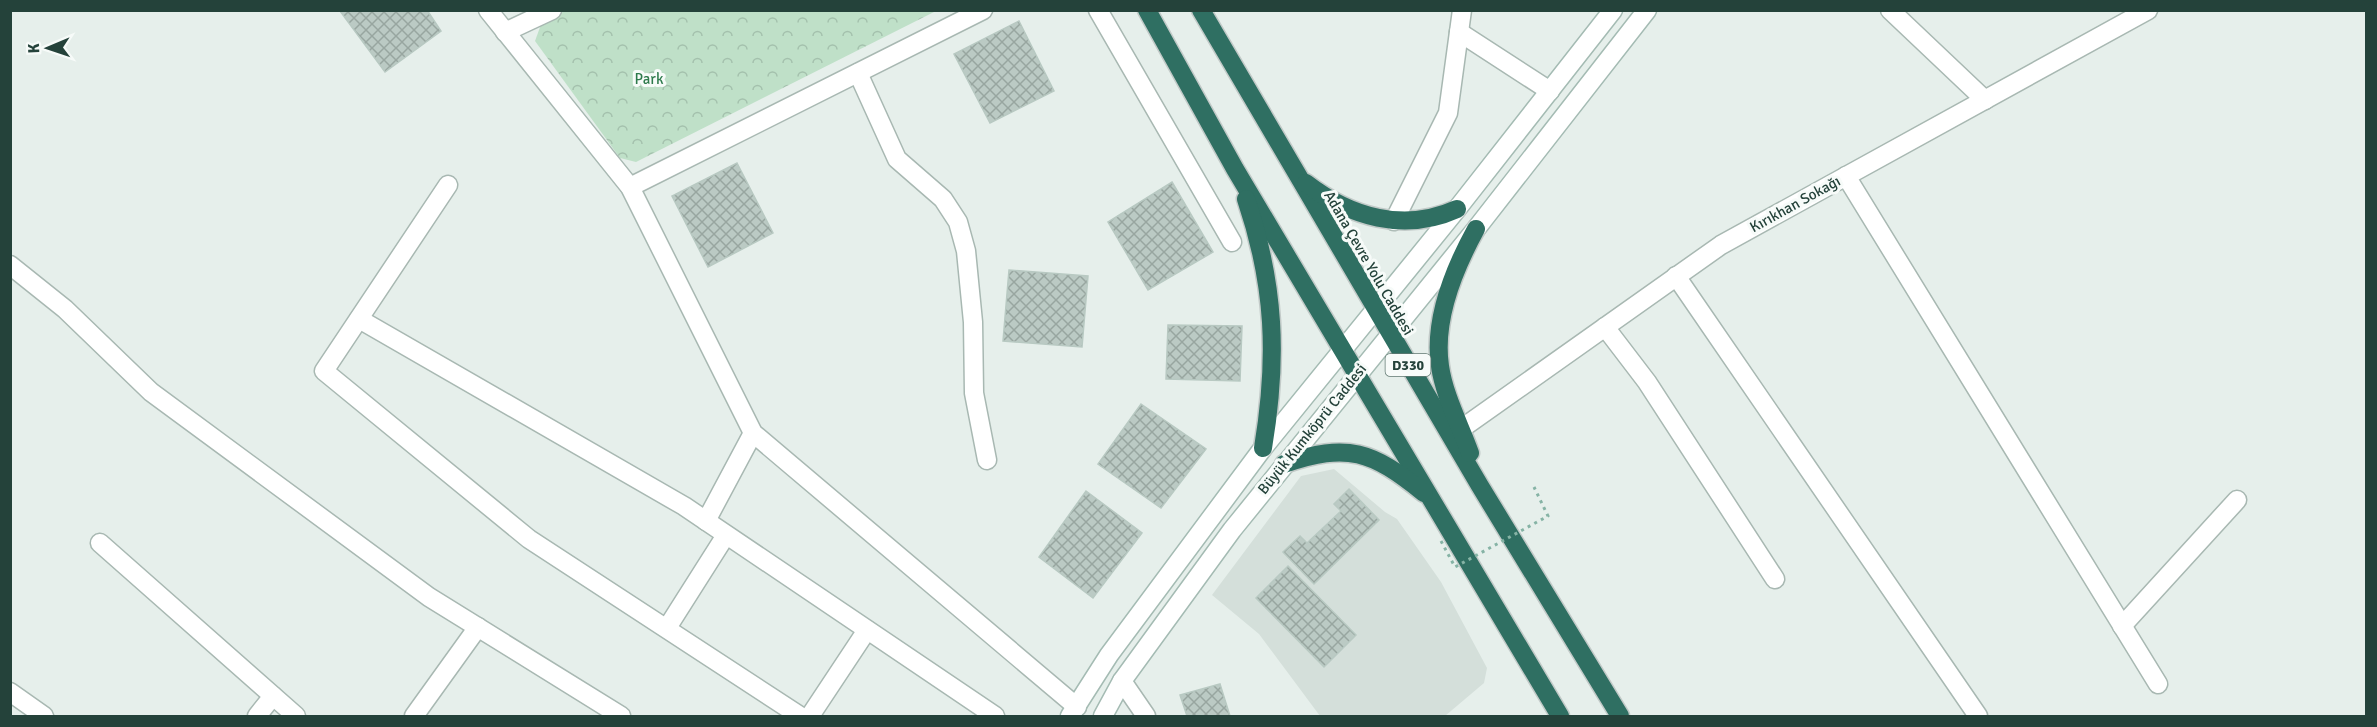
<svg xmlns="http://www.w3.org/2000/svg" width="2377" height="727" font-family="Signika,sans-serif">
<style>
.built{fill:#d4dfda}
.park{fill:url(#park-crowns)}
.building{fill:url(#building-cross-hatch);stroke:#b8c9c2;stroke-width:1.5}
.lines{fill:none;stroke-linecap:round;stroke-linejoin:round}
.street-casing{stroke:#a8b8b2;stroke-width:21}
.secondary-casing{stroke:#a4bbb3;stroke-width:21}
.highway-casing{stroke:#c2cac8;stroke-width:21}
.street{stroke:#fff;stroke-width:18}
.secondary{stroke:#fff;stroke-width:18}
.highway{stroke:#2f6f62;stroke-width:18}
.path-bridge{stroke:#86b3a5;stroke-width:3;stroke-dasharray:3 4.5;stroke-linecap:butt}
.labels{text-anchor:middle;stroke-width:6;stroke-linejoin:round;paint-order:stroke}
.shield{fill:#f7fbf9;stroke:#637a73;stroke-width:1.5}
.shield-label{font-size:14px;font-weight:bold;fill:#24423a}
.park-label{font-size:15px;fill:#2d7a4b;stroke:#f7fbf9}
.street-label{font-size:15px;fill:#24423a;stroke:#f7fbf9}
</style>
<defs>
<pattern id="park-crowns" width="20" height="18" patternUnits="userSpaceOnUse" patternTransform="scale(1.5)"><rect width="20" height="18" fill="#bfe0c8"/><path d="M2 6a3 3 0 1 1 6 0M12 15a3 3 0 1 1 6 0" fill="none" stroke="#a4c1ad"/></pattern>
<pattern id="building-cross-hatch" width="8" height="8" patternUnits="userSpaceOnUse" patternTransform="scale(1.5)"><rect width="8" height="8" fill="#bbcac4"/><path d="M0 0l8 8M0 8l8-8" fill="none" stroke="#98a6a0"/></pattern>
</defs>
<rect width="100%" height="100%" fill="#e6efeb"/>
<polygon class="built" points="1334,469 1385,512 1397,519 1441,582 1487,668 1484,683 1445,716 1320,716 1259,634 1212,595 1301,476"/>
<polygon class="park" points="566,11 936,11 636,162 620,158 535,41 543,19"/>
<g class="building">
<polygon points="427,10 441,31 385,72 340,11"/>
<polygon points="1019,21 1054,91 990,123 954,54"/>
<polygon points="737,163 773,233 708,267 672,196"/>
<polygon points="1172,182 1213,252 1148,290 1108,222"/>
<polygon points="1009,270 1088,276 1082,347 1003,341"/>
<polygon points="1168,325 1242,326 1240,381 1166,379"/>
<polygon points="1141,404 1206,449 1161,508 1098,464"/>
<polygon points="1349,489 1379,520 1314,584 1283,552 1300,536 1307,543 1341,511 1334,504"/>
<polygon points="1086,491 1142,533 1093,598 1039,557"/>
<polygon points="1288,566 1356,635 1324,667 1256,598"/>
<polygon points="1220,684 1230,716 1187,716 1180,695"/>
</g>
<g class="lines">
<g class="street-casing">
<g id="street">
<polyline points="488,10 630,187 753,433 1077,707"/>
<polyline points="1098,10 1232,242"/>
<polyline points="1890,10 1985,100"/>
<polyline points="505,32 552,10"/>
<polyline points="1459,32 1550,91"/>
<polyline points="858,73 897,159 943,199 958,222 966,251 973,322 974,393 987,460"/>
<polyline points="1846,176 2158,684"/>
<polyline points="448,185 324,371 529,539 800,716"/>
<polyline points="630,187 983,10"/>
<polyline points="1394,221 1448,113 1462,10"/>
<polyline points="10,265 65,309 151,392 429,597 621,716"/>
<polyline points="1676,276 1978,716"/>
<polyline points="359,319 684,506 995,716"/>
<polyline points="1605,327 1647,382 1775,579"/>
<polyline points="1461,429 1721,245 2148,10"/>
<polyline points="706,521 753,433"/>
<polyline points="100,543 296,716"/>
<polyline points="2122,626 2237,500"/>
<polyline points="667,628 726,535"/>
<polyline points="1122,681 1146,716"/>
<polyline points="10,692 44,716"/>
<polyline points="257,716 273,696"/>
<polyline points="414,716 478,627"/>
<polyline points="810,716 867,630"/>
</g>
</g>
<g class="secondary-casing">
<g id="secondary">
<polyline points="1070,716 1109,655 1263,448 1457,209 1613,10"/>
<polyline points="1103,716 1122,681 1232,530 1476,229 1647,10"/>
</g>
</g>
<g class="highway-casing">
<g id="highway">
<polyline points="1147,10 1235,169 1560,716"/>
<polyline points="1201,10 1480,486 1620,716"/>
<path d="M1306,183C1350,217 1404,233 1457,209"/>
<path d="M1246,199C1275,285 1278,358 1263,448"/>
<path d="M1470,453C1460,425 1444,395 1440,366C1433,319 1454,269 1476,229"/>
<path d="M1284,464C1348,442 1372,451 1424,493"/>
</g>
</g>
<use href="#street" class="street"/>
<use href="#secondary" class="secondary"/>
<use href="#highway" class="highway"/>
<polyline class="path-bridge" points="1441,541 1455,567 1548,516 1534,487"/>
</g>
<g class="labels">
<rect class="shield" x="1385.5" y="354" width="45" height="22" rx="4.5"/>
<g class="shield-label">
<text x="1408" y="370">D330</text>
</g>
<g class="park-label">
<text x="649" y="84">Park</text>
</g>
<g class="street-label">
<text transform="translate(1795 204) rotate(-29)" y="5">Kırıkhan Sokağı</text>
<text transform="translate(1369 263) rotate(60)" y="5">Adana Çevre Yolu Caddesi</text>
<text transform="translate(1312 429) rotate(-51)" y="5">Büyük Kumköprü Caddesi</text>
</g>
</g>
<rect width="2377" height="727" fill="none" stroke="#24423a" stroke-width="24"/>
<g transform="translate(48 48) rotate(268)" stroke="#f7fbf9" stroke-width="4.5" paint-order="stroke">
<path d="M0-4.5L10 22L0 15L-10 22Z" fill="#24423a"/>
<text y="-9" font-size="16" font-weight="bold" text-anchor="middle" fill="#24423a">K</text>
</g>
</svg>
